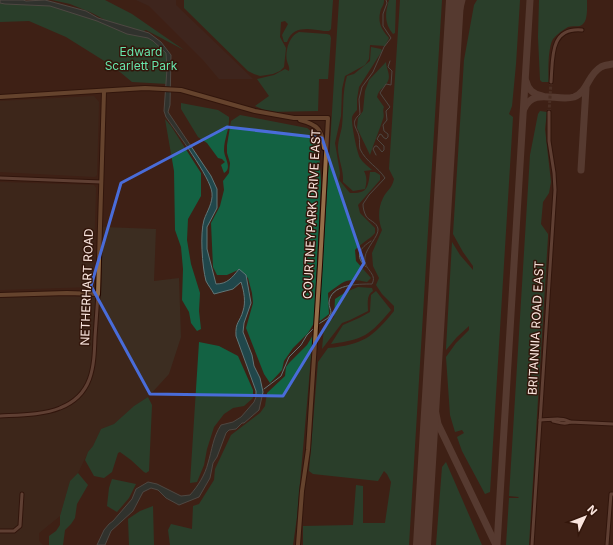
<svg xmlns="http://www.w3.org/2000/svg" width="613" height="545" font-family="Inter,sans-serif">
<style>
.industrial{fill:#3c2d21}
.education{fill:#3e2b26}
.green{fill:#136243}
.water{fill:#20474b;stroke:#617677}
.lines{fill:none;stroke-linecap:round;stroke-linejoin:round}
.stream{stroke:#617677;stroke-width:1}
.taxiway{stroke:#745950;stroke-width:7}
.runway{stroke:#745950;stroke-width:18}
.street-tunnel{stroke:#5a3e33;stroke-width:3;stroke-dasharray:3 1.5;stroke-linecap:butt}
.street-casing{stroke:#230801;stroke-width:5}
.secondary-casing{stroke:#230801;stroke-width:6}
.street{stroke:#886557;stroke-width:3}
.secondary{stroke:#956e49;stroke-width:4}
.marked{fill:none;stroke:#496cd9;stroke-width:3;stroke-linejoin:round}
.labels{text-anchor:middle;stroke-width:3;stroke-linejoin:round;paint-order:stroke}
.park-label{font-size:12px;fill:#67e5ac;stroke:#33160b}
.street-label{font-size:12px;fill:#fae5de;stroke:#33160b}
</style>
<rect width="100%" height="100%" fill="#3e2015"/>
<g class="industrial">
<polygon points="94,96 99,102 97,175 95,177 0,172 0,101"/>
<polygon points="0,182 94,185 96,188 93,284 91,287 0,290"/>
<polygon points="103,227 156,229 154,281 179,278 181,337 169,374 148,397 134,406 114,424 101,429 93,446 88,452 78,473 70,481 60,516 39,533 39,541 43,545 0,545 0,298 42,295 90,297 101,296"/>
</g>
<polygon class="education" points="136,0 176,0 176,5 253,79 219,79 203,60 149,6"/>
<g class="green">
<polygon points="52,0 105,0 132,14 184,50 146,30 138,33 107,21 92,13 70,4"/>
<path d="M184,0H333L331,29L329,31H324C310,29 293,25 287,42H284L282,35L288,24L285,21L281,22L280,37L286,48L284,67L280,71L273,74L260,76L254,74L248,71L184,8Z"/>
<path d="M339,0H384C384,4 383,5 381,9C377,22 381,29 389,38L385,46L370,45L369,59L365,65L345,76L342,89L341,116L335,143L340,173L339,180L350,193C368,194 368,187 370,172H375L380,175V180L358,205L360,213L375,228V233C369,240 361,243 355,250L356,261L371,278L367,282C347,277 344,281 328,293L329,314L320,321L319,320Z"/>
<path d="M389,0H396L395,33L393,34C384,23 385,13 389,0Z"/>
<path d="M400,0H442L409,545H303V526L353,525L356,485L363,486V523H385L391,482L387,474L384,471L378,481L313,474L309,471L318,362L328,348C363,345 373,337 394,311V306L382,294L376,285L379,278L373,266L372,253L382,230C378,220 378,208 383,198C387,190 392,189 394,179L389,169Z"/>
<polygon points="477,0 520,0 516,64 512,106 509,114 513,117 490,492 485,494 462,451 457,437 464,433 462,430 455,432 450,415 446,357 456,343 469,330 469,326 457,337 446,350 446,349 452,242 460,255 473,270 473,266 463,252 453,234 464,60 474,5"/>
<path d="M539,0H587C587,6 588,20 583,24C579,28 573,25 568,27C563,30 557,34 553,39C548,47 548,72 549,82H542L540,80L538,37Z"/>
<polygon points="0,1 43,3 149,36 167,52 168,84 132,82 114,67 66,37 29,21 0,22"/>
<path d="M299,32L327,34L330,35L331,38L328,79H319L318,111L269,112L255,106L269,96L257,79L274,75L285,69L289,71C290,67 288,65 287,61C285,51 289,36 299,32Z"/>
<path d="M371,47L381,49L382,51L359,87L357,99V110C355,112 353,114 352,117C351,123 357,153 360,158C363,163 368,166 372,170L364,171C367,177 367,182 365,189L353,191L343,182C344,170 338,159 338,148C338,140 341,133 342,126C344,109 342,93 347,76L354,74L370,61Z"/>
<path d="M386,62C386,68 391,75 388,81C385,88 379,88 377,97L384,107C382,111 385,115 383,119C379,131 374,143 370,155L357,128L358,118L363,111L365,91L369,80Z"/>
<path d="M181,103L218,110L229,117C230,128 224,139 224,150C224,158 233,168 224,173L221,165L225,162L222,159L218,158L207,143L198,137L181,109Z"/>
<polygon points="540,111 547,112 545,129 551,182 549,193 543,202 541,224 548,234 548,237 529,545 506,545 509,498 518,498 519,497 509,496 530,155 538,114"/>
<polygon points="240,115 307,128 316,135 319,151 321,183 314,323 308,333 293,348 284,361 282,370 270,383 264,374 246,328 253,303 252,293 248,278 238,270 227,275 217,275 213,267 211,223 220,206 224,190 223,181 229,173 230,163 227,153 227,145 231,121"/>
<polygon points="165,119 171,126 201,173 201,196 188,219 187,240 191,264 200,293 199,311 201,329 197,331 191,323 189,312 182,300 183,269 181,247 175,230 174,171"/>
<path d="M358,287L372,288L373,291C366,295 368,304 368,311L350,320L342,323L322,349L324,327L334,317L335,299L346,292Z"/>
<path d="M376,291L391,310C369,336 364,339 331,344L343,325L359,318L370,312L371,295Z"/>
<polygon points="313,335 297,517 293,545 170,545 168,530 171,524 192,529 193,506 199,504 214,480 215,469 231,435 260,413 265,406 267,393 285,376 286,367 289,363 307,345"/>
<polygon points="199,342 219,346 238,356 253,390 253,398 244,406 233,408 224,414 214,427 207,449 204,465 197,482 190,483"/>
<polygon points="148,397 152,405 149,471 146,473 144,472 131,460 120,452 118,453 112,472 104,478 94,476 85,460 88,452 93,446 101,429 114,424 134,406"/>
<polygon points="446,462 482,545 436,545 442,467"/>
<polygon points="78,473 88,485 77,504 75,518 71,524 65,530 63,545 49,545 49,536 56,531 60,525 60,516 70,481"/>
<polygon points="112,479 136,484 129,498 117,512 107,506 109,488"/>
<polygon points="153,506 154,545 129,545 128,519 140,511"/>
</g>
<path class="water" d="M0,0H23L26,1L45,0L86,11L98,18L149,33L161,42L171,55L170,105L168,112L211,176L217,189V208L207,227V249L216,284C227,284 232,278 239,269L246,275L251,303L244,323L243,332L252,355L254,366L260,378L263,392L259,410L244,423H242L236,429L229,430L226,433L217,457L213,463L210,478L199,497L179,505L166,498L158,490L151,488L143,492L133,511L111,531L105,545H97L104,530L109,524L113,521L132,499L136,489L148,482L157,484L181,496L190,495C198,486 205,475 208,463C212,450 213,437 221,425L233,422L241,417L254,402L256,397V391L236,336C235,322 240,322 243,311C246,302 244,291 241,282L233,289L214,294C212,290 208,285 206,281C202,266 200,233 204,220C207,211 213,203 212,193C211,178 176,131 166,117L164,111L167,69L166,53L153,41L148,38L127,34L97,21L50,6L5,4L0,3Z"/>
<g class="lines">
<g class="stream">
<polyline points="376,155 373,149 375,146 377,146 382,152 384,150 384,146 377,139 380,134 382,135 383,137 386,139 388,137 388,134 384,131 383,125 387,120 386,111 390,107 380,93 386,84 391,85 392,71 388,67 390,61"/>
<path d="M366,267C354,256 360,248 371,241"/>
<path d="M317,325L328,318L331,313C331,310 329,306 329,303C330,284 358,284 372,284C378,273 363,270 365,257C366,248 379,236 378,229C377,222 369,221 366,216C364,212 363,208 363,204L369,195L385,178C378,167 366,162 360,149C359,145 360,141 359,136C356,126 350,123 360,114L359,99L362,87L373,72L384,47L391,38L383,26V14L387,3L386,0"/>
<polyline points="264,389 281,376 289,357 301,345 307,335 315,327"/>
</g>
<g class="taxiway">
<polyline points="453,44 456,24 462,0"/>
<path d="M526,81C528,90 533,94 542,96"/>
<path d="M524,109C533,87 557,102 574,97C588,92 588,74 601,67C604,65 609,65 613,64"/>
<polyline points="581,170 586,88"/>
<polyline points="432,379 433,399 438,424 496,545"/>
<polyline points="497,545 530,0"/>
</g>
<polyline class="runway" points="422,545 455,0"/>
<polyline class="street-tunnel" points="549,112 551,82"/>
<g class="street-casing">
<g id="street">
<path d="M551,82C553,59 549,27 582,30"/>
<polyline points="0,178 101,182"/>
<path d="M0,416C18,415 44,415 60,408C93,395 94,367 95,337C96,323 97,308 98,294"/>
<path d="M540,420C549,420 563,417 570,422"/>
<path d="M553,421C558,422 565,425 570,422L613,424"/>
<polyline points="0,531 14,531 20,526 22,494"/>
<polyline points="532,545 555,190 554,173 549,141 549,112"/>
<polyline points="607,545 611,494 613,494"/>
</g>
</g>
<g class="secondary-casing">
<g id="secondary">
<polyline points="0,97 145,88 181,90 255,111 294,118 328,118 320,265 308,450 302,491 298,545"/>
<path d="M300,120C318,125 322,129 324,148"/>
<polyline points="0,295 67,293 98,294 104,91"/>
</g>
</g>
<use href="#street" class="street"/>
<use href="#secondary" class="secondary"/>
</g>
<path d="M0 0H613V545H0ZM227,127L322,138L364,263L283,396L150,394L91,286L121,183Z" fill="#3e2015" fill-opacity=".55" fill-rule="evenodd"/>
<path class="marked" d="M227,127L322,138L364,263L283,396L150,394L91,286L121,183Z"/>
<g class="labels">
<g class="park-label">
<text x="141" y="56">Edward<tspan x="141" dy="14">Scarlett Park</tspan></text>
</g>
<g class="street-label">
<text transform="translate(312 214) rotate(-87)" y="4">COURTNEYPARK DRIVE EAST</text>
<text transform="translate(87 287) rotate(-88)" y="4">NETHERHART ROAD</text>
<text transform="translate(536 328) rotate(-87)" y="4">BRITANNIA ROAD EAST</text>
</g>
</g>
<g transform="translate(585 517) rotate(47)" stroke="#33160b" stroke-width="3" paint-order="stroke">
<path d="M0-3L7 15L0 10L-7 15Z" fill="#fae5de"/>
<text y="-6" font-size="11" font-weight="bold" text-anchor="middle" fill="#fae5de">N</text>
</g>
</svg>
